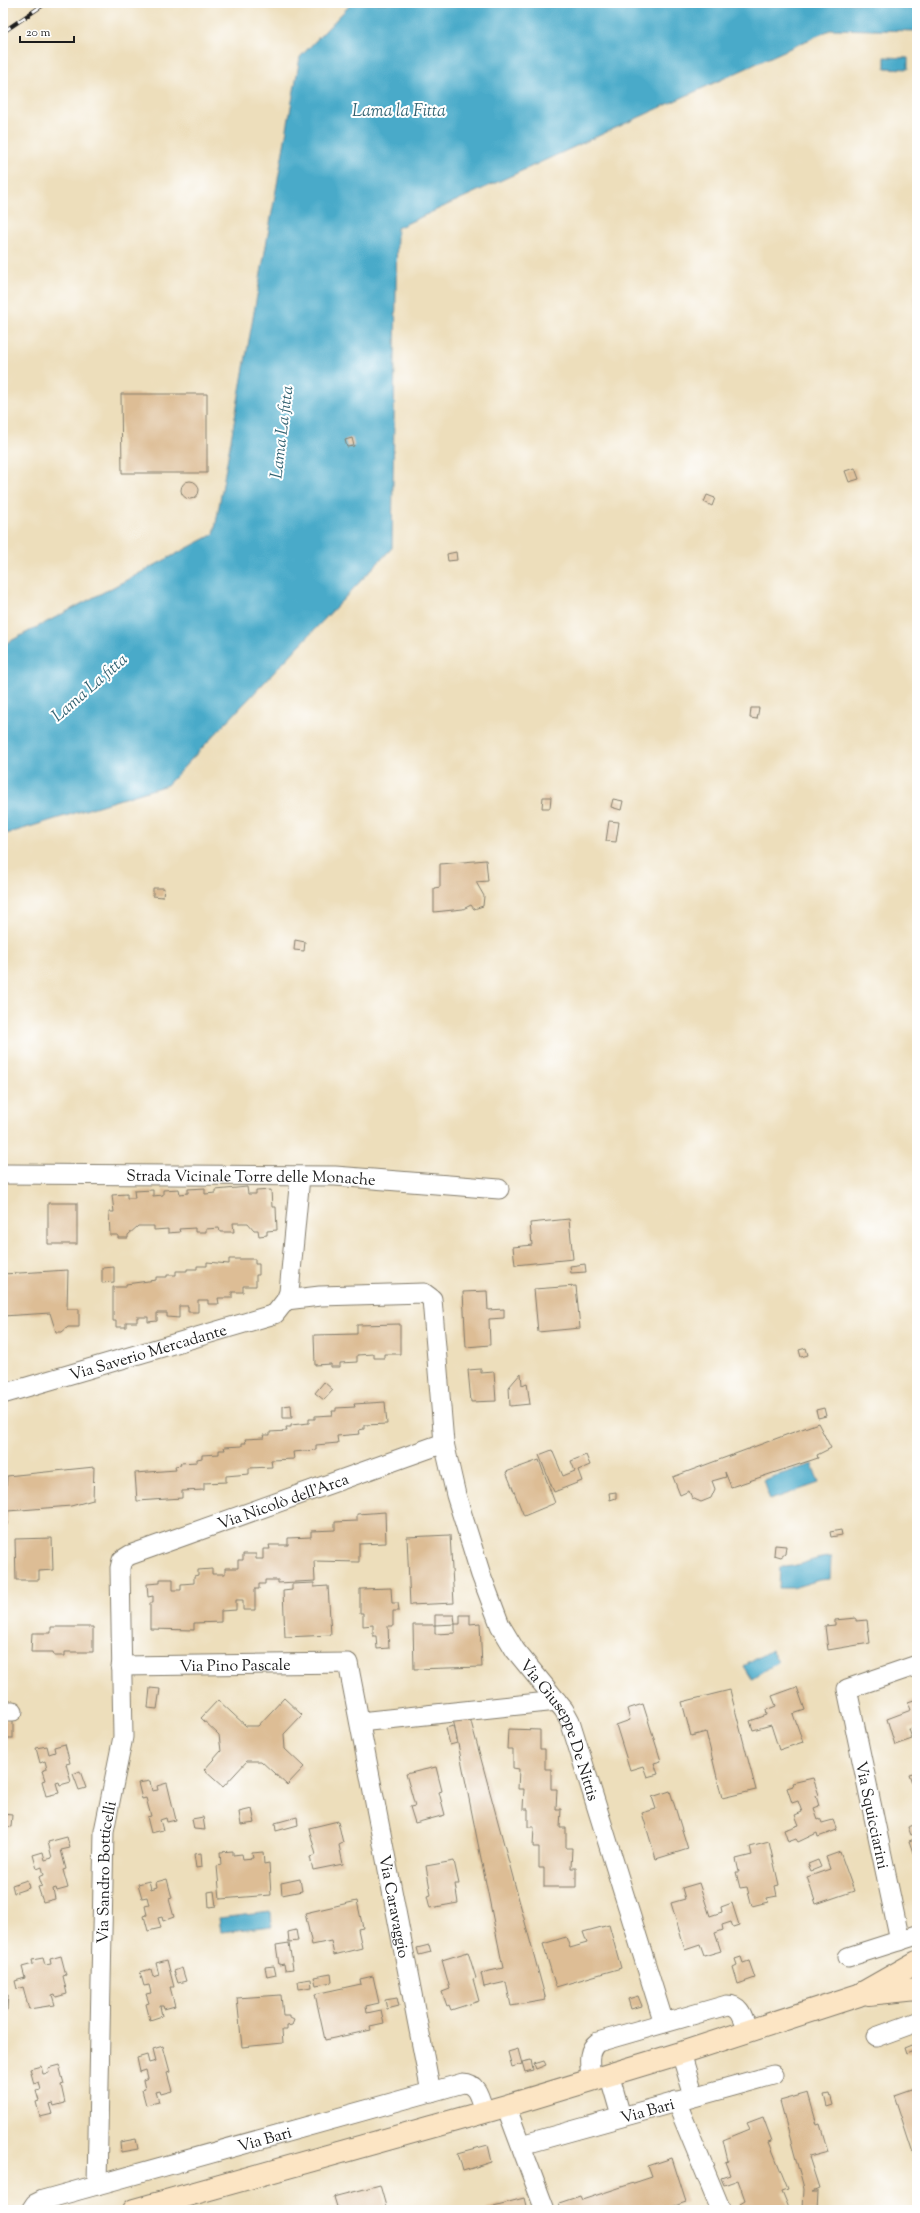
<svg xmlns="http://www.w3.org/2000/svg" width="920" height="2213" font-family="'Sorts Mill Goudy',serif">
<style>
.water{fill:#4aaac9;stroke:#336372}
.building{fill:#ddbd95}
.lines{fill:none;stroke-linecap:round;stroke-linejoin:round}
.street-casing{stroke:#847d6c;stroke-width:21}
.secondary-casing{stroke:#847d6c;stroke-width:24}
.street{stroke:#fff;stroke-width:19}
.secondary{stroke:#fce5c4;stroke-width:22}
.rail-casing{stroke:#1c1c1c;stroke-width:4.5}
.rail{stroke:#fff;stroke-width:3;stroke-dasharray:9;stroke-linecap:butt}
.labels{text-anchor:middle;stroke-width:4;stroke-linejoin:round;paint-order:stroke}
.street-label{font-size:16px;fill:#1c1c1c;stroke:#fff}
.water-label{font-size:17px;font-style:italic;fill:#336372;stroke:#fff}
</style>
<rect width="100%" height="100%" fill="#fff"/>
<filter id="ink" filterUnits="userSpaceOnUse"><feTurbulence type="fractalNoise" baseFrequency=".025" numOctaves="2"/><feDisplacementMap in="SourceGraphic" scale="8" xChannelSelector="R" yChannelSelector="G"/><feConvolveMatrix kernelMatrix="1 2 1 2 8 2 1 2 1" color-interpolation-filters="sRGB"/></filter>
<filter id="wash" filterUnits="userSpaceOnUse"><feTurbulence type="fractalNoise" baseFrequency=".012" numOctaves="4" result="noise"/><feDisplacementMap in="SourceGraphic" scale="16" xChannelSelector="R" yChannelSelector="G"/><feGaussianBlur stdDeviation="0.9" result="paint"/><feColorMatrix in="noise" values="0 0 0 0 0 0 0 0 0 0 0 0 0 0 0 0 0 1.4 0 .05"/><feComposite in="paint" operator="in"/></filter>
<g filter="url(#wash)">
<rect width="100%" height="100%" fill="#eddebb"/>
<g class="water">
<polygon points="352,3 917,3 917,31 832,29 397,228 392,548 167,785 3,835 3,645 214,534 300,57"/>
<polygon points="885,57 908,58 908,69 885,68"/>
<polygon points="812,1464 819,1483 770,1500 763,1480"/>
<path d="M831,1557L830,1579L819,1580L793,1588H779L780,1567C798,1568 813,1557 831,1557Z"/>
<polygon points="771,1650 778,1662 752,1679 744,1666"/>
<polygon points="271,1912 272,1926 221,1932 219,1918"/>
</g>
<g id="blocks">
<g class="building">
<polygon points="917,296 917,315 916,315 913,297"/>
<polygon points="121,394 207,394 207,473 122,473"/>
<polygon points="352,438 354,446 347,447 345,440"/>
<polygon points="855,468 859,479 849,482 845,471"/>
<circle cx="190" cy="490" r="9"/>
<polygon points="707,495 715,498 712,506 704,502"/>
<polygon points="456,552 457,560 448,561 447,554"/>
<polygon points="751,708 759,708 757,719 750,718"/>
<polygon points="543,797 551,797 550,808 542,808"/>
<polygon points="613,799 623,801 621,810 611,807"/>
<polygon points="609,821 619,822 616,842 606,841"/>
<polygon points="486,860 488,881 476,882 484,896 483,906 474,909 471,905 463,909 434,912 434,888 440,887 440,864"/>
<polygon points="153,888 164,888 163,897 153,896"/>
<polygon points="295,940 305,942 304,951 294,950"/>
<polygon points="247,1187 248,1194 256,1194 256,1191 271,1190 272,1207 276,1207 277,1230 267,1231 267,1235 259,1236 258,1230 254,1230 248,1223 233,1223 234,1232 220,1232 219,1228 206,1229 206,1232 195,1232 195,1228 179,1229 180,1232 168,1233 168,1229 154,1230 154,1226 138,1226 128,1235 128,1238 118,1238 118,1235 110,1235 109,1212 114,1212 112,1195 127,1194 127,1198 135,1198 134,1191 153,1190 153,1196 163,1195 163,1190 179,1189 180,1194 188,1193 188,1189 205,1188 205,1194 216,1193 216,1190"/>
<rect x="48" y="1203" width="29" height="41"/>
<polygon points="569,1219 573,1259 515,1265 513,1247 532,1245 530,1223"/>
<polygon points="229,1259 255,1259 255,1264 259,1264 259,1275 256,1275 256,1286 243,1286 243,1292 232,1292 232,1298 218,1298 219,1304 208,1304 208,1300 198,1300 198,1312 188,1312 188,1306 179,1306 179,1318 167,1317 167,1313 157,1313 157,1321 148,1322 148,1317 137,1317 137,1322 126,1322 126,1327 116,1327 116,1321 113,1321 113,1287 126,1287 126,1284 156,1280 156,1277 167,1277 167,1275 176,1275 176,1271 187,1271 187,1269 197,1269 197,1266 207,1266 207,1262 229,1264"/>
<polygon points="585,1264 586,1272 571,1273 570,1266"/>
<polygon points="114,1267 114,1282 102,1283 102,1268"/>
<polygon points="68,1270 67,1309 79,1309 79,1327 68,1327 62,1332 56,1332 50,1313 3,1316 3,1274"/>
<polygon points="576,1286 580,1328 538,1332 534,1289"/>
<polygon points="487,1291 488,1310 504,1309 504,1318 489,1319 490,1345 466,1347 463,1292"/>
<polygon points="400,1324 400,1354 384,1354 384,1358 374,1358 374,1354 357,1355 357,1362 340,1363 340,1367 331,1367 331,1364 315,1365 314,1335 357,1334 357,1325"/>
<polygon points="806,1348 808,1355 801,1357 799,1350"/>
<polygon points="481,1369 481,1373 494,1372 496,1401 471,1402 468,1370"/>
<polygon points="521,1373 522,1385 527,1383 530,1404 510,1406 509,1387"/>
<polygon points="324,1382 333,1390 324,1400 315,1393"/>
<polygon points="385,1402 387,1424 364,1425 364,1429 359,1430 360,1434 337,1436 338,1443 316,1445 316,1450 293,1452 294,1459 271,1460 272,1467 249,1468 249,1474 226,1476 226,1482 204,1483 204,1490 182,1491 182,1498 137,1501 135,1473 176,1470 175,1466 181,1465 180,1463 197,1462 197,1459 202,1458 202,1455 219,1454 219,1450 225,1450 224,1447 242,1446 242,1443 246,1443 245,1439 264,1438 263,1435 270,1435 270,1432 287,1431 286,1427 291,1427 291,1425 309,1423 309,1419 315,1419 315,1416 333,1415 332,1411 336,1411 336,1408 355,1407 354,1404"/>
<polygon points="291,1405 292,1418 283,1418 283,1406"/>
<polygon points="824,1408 826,1416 818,1418 816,1410"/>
<polygon points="818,1423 831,1448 817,1455 818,1458 731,1487 725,1472 726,1477 712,1481 715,1489 711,1498 701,1502 692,1498 689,1491 680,1495 673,1477"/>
<polygon points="552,1450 563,1476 575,1471 571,1461 586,1455 590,1465 578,1470 582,1481 554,1492 539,1455"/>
<polygon points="539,1460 555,1503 524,1516 506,1472"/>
<polygon points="94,1467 93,1500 71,1506 8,1511 7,1525 3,1526 3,1489 6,1489 7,1476"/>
<polygon points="616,1492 616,1498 610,1500 609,1493"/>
<polygon points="385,1512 386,1543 359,1544 359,1562 314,1561 315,1581 278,1583 278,1580 265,1580 265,1584 259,1584 259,1589 255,1589 255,1610 243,1610 243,1600 236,1600 236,1610 221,1611 221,1622 194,1623 194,1630 150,1629 150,1603 153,1603 153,1596 148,1597 147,1584 160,1583 160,1579 173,1579 173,1590 181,1590 181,1584 194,1583 194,1576 198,1575 198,1570 212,1569 212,1574 225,1574 225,1568 238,1568 238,1560 243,1560 243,1554 256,1554 256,1559 263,1559 263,1549 270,1549 269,1545 288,1545 288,1538 311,1537 311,1531 335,1530 335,1522 357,1521 357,1514"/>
<polygon points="841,1530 842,1535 831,1537 830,1532"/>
<polygon points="450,1535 454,1603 410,1605 407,1537"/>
<polygon points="52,1538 53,1570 39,1571 39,1580 16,1580 15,1539"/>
<polygon points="775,1545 786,1546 785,1554 781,1557 774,1555"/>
<polygon points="314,1583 314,1587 328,1586 331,1635 285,1637 283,1591 292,1590 292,1584"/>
<polygon points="391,1588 392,1603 398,1603 399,1611 393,1611 393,1626 388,1626 389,1648 377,1649 376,1636 373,1636 373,1625 363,1626 363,1613 360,1613 360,1589"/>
<polygon points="435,1615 454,1615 455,1624 435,1625 435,1634 455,1633 455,1624 460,1624 460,1615 470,1615 470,1624 480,1623 482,1667 414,1669 413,1625 435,1625"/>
<polygon points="856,1618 856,1621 867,1620 870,1643 828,1650 825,1626 835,1625 835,1620"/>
<polygon points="51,1627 93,1627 93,1652 65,1652 65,1656 54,1656 53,1652 31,1652 32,1633 51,1633"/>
<polygon points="797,1687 805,1710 793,1714 803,1742 779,1750 771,1725 753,1730 750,1721 767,1715 766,1710 776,1706 772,1696"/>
<polygon points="150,1688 160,1689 157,1709 148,1708"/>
<polygon points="730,1690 756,1790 722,1798 706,1732 691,1736 682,1702"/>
<polygon points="284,1698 302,1715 284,1734 285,1749 304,1767 287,1785 261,1761 247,1761 223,1787 204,1770 221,1751 219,1735 201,1718 218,1700 246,1726 258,1726"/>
<polygon points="917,1699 917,1727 909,1729 912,1739 895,1745 887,1719 911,1710 908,1702"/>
<polygon points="643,1704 661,1761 654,1763 658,1774 647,1777 643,1766 630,1770 616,1725 630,1720 627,1709"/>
<polygon points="470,1718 546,2000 511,2006 506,1982 484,1987 481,1973 503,1968 453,1719"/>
<rect x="3" y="1720" width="10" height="18"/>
<polygon points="453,1726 457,1743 450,1745 446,1728"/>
<polygon points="508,1729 540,1730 540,1749 545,1749 545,1769 551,1769 551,1789 557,1789 556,1809 561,1809 560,1828 566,1828 566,1848 572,1848 571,1868 576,1868 576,1887 544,1887 544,1868 539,1868 539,1847 533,1847 534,1827 528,1827 528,1809 523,1809 524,1789 518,1789 519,1769 513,1768 513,1749 507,1749"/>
<polygon points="65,1744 70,1763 66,1764 71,1782 60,1785 59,1782 56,1783 59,1793 46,1796 42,1781 45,1780 42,1771 47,1769 45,1761 40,1763 36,1748 47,1746 49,1754 55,1752 54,1747"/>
<polygon points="436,1767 442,1791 439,1792 445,1815 415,1823 410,1807 415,1806 406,1774"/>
<polygon points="80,1771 86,1788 79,1790 73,1774"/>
<polygon points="917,1772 917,1797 909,1774"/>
<polygon points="813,1778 819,1795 816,1796 819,1806 814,1808 818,1819 820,1818 822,1823 833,1820 837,1830 818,1837 817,1833 798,1842 796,1839 788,1842 784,1830 799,1825 795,1815 802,1812 798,1801 792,1803 787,1788 793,1786 792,1783"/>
<polygon points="150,1781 152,1791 158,1790 157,1786 167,1783 176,1820 167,1822 166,1818 160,1820 163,1830 151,1833 147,1817 151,1816 146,1798 142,1799 138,1783"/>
<polygon points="670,1791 688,1849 656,1859 642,1813 656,1809 652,1797"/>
<polygon points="252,1809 255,1823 241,1825 239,1812"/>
<polygon points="3,1814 12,1815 11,1827 3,1826"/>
<polygon points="203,1817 205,1830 194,1829 192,1819"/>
<polygon points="297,1817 298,1825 276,1831 275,1823"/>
<polygon points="338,1821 343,1843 339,1845 343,1864 313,1870 310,1857 316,1855 309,1828"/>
<polygon points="917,1824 917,1833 911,1835 908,1827"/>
<polygon points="67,1837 70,1848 61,1850 66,1869 63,1870 68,1888 57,1891 56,1888 53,1889 55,1899 43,1902 38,1887 42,1886 39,1877 44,1875 42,1867 37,1869 33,1855 43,1852 45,1860 52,1858 48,1842"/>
<polygon points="917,1838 917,1864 909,1841"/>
<polygon points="769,1842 779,1885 775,1886 777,1896 767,1898 768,1902 752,1906 747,1887 740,1888 736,1872 739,1872 736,1859 752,1855 750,1847"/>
<polygon points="233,1851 233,1855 242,1854 243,1859 253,1858 252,1853 263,1852 264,1864 269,1863 271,1895 220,1899 217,1866 221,1865 220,1852"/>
<polygon points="840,1852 854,1891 816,1904 807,1877 830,1869 826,1857"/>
<polygon points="201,1853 202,1867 196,1868 194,1854"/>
<polygon points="818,1860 821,1867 811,1871 808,1864"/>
<polygon points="454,1861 459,1884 455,1884 458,1903 430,1908 427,1896 431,1895 426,1866"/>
<polygon points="167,1879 172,1898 169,1899 174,1917 163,1921 162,1917 158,1918 161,1928 148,1931 144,1916 147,1915 145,1906 149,1905 147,1897 142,1898 138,1884 149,1881 151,1889 157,1887 156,1882"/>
<polygon points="300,1879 302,1891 282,1895 281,1883"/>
<polygon points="27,1880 29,1888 14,1893 12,1885"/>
<polygon points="699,1883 710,1916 722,1912 721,1907 732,1903 739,1925 733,1927 731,1922 722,1925 723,1930 715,1933 721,1951 704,1956 700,1945 685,1950 671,1903 685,1899 682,1888"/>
<polygon points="214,1891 216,1906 209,1907 208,1892"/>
<polygon points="357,1901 363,1928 358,1929 362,1948 334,1955 331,1941 312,1945 305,1913"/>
<polygon points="609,1925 621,1968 556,1987 543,1944 566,1937 570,1948 587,1943 583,1932"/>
<polygon points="296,1930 298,1941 289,1942 288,1932"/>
<polygon points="289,1943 293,1969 285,1970 284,1964 279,1965 276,1945"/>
<polygon points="429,1945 431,1952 419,1955 417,1948"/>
<polygon points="468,1952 476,1978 473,1979 479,2001 451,2010 449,2005 447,2006 442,1992 450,1989 442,1960"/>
<polygon points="61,1956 66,1975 63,1976 67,1994 56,1997 55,1994 52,1995 55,2005 29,2009 23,1987 17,1989 15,1981 25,1978 22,1967 33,1964 32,1960 43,1958 45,1965 51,1964 50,1959"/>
<polygon points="741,1957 743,1963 749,1961 755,1978 738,1984 733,1967 737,1965 735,1959"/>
<polygon points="167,1960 174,1987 170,1987 175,2006 164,2009 163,2006 160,2006 162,2016 150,2020 146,2004 149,2003 146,1994 151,1993 149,1985 144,1986 140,1972 151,1969 153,1977 159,1975 156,1963"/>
<polygon points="274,1966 276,1975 267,1977 265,1967"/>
<polygon points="182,1968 186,1981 178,1983 174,1971"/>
<polygon points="331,1974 332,1982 316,1985 314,1977"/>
<polygon points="373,1976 379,2003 366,2006 367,2013 381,2010 384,2023 370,2026 371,2030 325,2040 315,1994 361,1984 360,1979"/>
<polygon points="311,1979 312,1987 299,1989 298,1981"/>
<polygon points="8,1995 7,2010 3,2011 3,1996"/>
<polygon points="281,1995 283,2016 290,2016 290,2018 294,2020 292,2025 287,2026 287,2030 282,2030 283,2043 242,2047 237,1998"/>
<polygon points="638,1996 642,2006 631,2009 628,1999"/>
<polygon points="397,1998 399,2006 387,2009 385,2000"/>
<polygon points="914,2044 916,2050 906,2054 904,2048"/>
<polygon points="163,2046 170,2072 167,2073 172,2091 161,2094 160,2091 156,2092 159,2102 146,2105 142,2090 145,2089 143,2080 148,2078 146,2070 140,2072 137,2058 147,2055 149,2063 156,2061 153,2049"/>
<polygon points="518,2049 522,2064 512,2067 508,2052"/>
<polygon points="531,2060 533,2070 525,2072 522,2062"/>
<polygon points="544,2061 546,2065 536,2069 534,2064"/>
<polygon points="59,2065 64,2084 61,2085 65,2103 54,2106 53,2103 50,2104 53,2114 40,2117 36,2102 39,2101 36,2091 41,2090 39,2082 34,2084 30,2069 41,2066 43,2074 49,2073 48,2068"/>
<polygon points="917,2087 917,2165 894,2095"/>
<polygon points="808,2093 817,2125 820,2124 828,2152 809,2157 819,2188 812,2191 818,2191 817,2210 803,2210 804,2189 780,2101"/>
<polygon points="830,2094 833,2105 827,2107 824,2095"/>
<polygon points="763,2117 772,2141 769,2142 788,2189 782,2191 789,2208 784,2210 742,2210 740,2203 745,2200 738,2180 724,2185 721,2178 730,2175 725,2162 728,2161 723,2140 750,2129 747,2123"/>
<polygon points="136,2139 138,2149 121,2152 120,2142"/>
<polygon points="488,2145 492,2162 463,2171 458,2153"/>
<polygon points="672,2158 686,2202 663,2210 561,2210 559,2203 580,2196 582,2200 652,2177 648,2166"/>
<polygon points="380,2185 387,2210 338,2210 334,2197"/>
<polygon points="524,2198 527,2210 486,2210 486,2208"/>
</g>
</g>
</g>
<g filter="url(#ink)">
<use href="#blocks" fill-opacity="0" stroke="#847d6c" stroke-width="1"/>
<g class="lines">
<g class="street-casing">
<g id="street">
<path id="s1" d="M3,1174L335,1176L499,1189"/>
<path id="s2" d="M286,1300L320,1296L424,1293L432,1299L444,1443L456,1495L481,1575L500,1625L515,1650L564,1710L570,1721L664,2023"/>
<path id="s3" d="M3,1394L275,1314L286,1300L289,1292L300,1177"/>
<path id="s4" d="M121,1666L348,1663L431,2092"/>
<polyline points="3,1711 13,1711"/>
<polyline points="360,1722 557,1701"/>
<polyline points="900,1941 847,1689 917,1665"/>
<polyline points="848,1957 917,1935"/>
<polyline points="876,2037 917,2022"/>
<polyline points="681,2053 694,2096"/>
<polyline points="609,2074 621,2116"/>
<path d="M591,2079C590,2065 586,2051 598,2042L727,2005C742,2005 743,2019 748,2031"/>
<polyline points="676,2101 721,2210"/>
<polyline points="506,2106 545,2210"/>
<path id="s5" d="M521,2145L773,2075"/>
<path id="s6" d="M97,2185L104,1831L123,1737L120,1568L122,1560L130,1555L444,1443"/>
<path id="s7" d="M31,2210L35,2204L43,2200L463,2083C478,2083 480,2100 484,2112"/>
</g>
</g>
<g class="secondary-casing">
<g id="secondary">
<polyline points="868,1994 917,1989"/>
<polyline points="134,2210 506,2106 681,2053 859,1995 917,1962"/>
</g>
</g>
<use href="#street" class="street"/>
<use href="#secondary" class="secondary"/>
<g class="rail-casing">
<polyline id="rail" points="3,32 46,3"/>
</g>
<use href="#rail" class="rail"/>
</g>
</g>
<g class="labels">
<g class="street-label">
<text dy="6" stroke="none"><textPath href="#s1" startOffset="248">Strada Vicinale Torre delle Monache</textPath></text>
<text dy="6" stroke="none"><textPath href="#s3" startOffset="151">Via Saverio Mercadante</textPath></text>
<text dy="6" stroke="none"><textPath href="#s6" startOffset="799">Via Nicolò dell'Arca</textPath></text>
<text dy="6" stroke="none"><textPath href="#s4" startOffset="114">Via Pino Pascale</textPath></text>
<text dy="6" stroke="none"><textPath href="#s2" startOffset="606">Via Giuseppe De Nittis</textPath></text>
<text transform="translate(873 1815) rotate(78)" y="6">Via Squicciarini</text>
<text dy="6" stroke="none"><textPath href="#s6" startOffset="313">Via Sandro Botticelli</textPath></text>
<text dy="6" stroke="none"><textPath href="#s4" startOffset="475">Via Caravaggio</textPath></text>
<text dy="6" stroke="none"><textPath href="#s5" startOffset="131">Via Bari</textPath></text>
<text dy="6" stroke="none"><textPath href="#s7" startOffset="246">Via Bari</textPath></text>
</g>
<g class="water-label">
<text x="399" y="116">Lama la Fitta</text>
<text transform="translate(281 432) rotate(-83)" y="6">Lama La fitta</text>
<text transform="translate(89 687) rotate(-41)" y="6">Lama La fitta</text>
</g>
</g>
<rect width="920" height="2213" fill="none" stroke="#fff" stroke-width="16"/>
<path d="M20 36v6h54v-6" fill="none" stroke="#1c1c1c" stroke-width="2"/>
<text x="26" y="36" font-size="12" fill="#1c1c1c" stroke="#ffffff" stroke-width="3" paint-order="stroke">20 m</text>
</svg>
